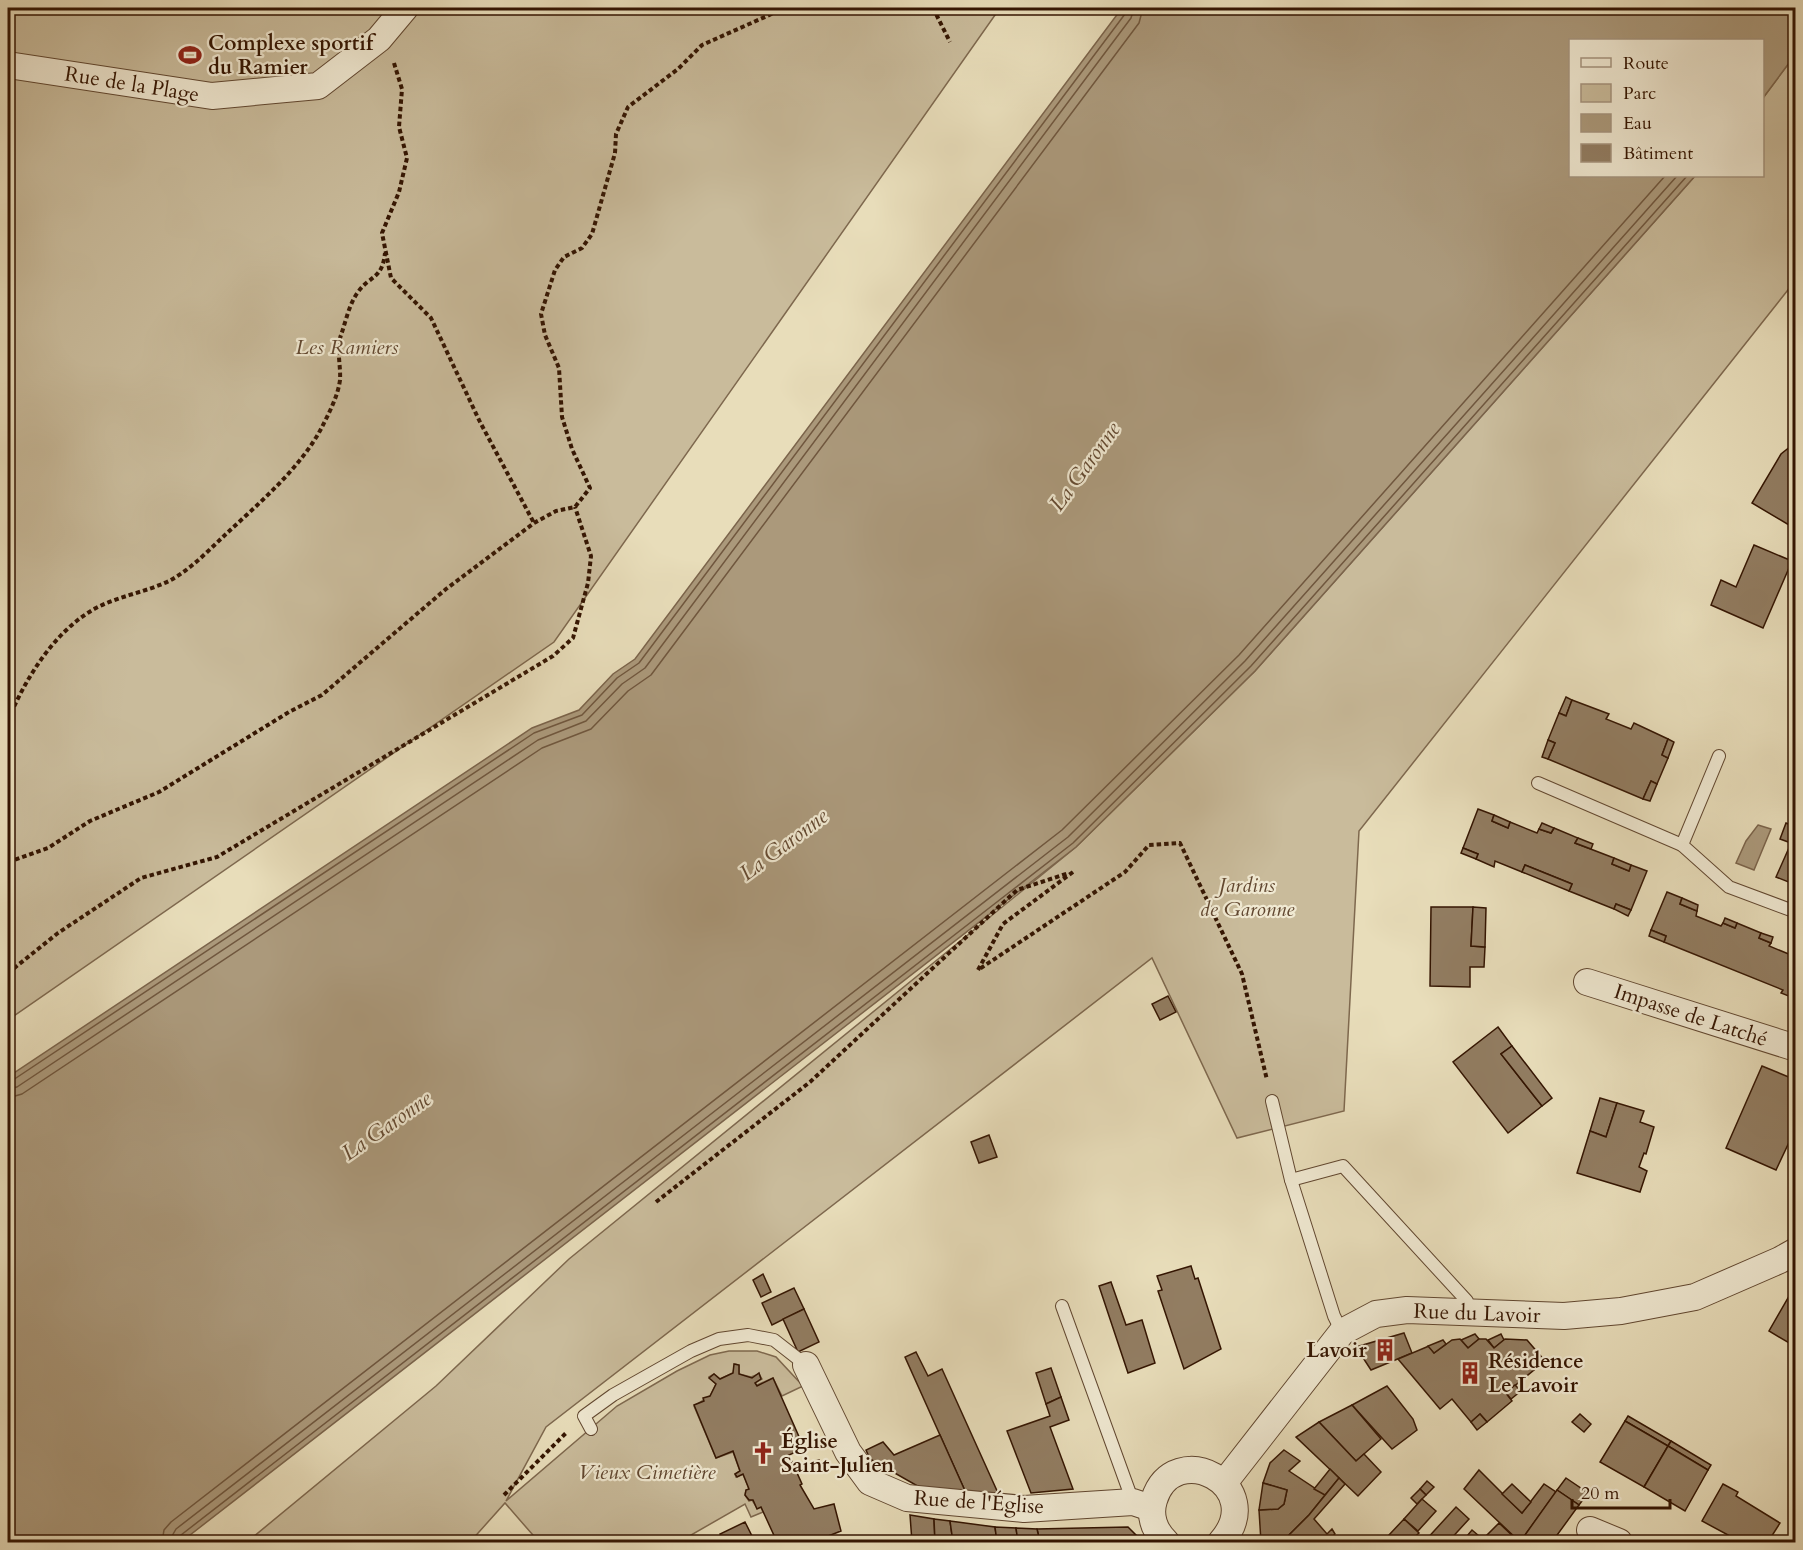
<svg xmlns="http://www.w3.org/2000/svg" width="1803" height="1550" font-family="Cardo,serif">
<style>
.green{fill:#c9bb9b;stroke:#7e684e;stroke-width:1.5}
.water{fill:#ab997b;stroke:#7b644b;stroke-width:1.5}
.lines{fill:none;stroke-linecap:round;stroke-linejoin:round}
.shore{stroke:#70573e;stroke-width:1.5}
.building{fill:#927d62;stroke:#341502;stroke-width:1.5}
.service-casing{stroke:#614730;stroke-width:14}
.minor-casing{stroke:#614730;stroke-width:28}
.path{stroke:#341502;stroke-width:4;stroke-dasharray:4.5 3;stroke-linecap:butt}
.service{stroke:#f0e9d2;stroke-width:12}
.minor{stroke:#f0e9d2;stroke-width:26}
.labels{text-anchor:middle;stroke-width:4.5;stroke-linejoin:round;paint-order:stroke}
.poi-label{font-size:21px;font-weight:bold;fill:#341502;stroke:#f0e9d2;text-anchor:start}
.street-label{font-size:21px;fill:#341502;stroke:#f0e9d2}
.park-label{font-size:21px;font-style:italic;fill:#614730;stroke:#f0e9d2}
.water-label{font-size:22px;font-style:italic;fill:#644a32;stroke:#f0e9d2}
</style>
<rect width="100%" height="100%" fill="#e8ddba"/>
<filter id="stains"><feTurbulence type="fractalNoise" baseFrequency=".00333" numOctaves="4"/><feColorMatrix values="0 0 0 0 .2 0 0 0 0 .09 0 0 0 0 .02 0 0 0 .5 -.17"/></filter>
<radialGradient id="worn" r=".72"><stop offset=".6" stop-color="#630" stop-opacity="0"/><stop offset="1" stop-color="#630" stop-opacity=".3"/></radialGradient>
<g class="green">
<polygon points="8,8 1000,8 554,642 8,1020"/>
<polygon points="1795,55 1795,281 1359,831 1344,1111 1237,1138 1152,958 546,1427 506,1501 617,1406 677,1371 710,1355 729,1351 757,1351 776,1357 803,1386 782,1396 773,1378 757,1385 755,1383 762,1379 759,1374 751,1377 739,1374 739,1365 735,1364 733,1373 720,1379 714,1374 709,1377 716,1384 710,1396 694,1406 716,1458 733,1452 740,1471 735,1474 736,1477 743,1474 749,1489 746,1490 745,1495 749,1501 752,1500 757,1508 761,1507 763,1512 751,1517 745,1504 679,1542 539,1542 505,1503 470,1542 247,1542 436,1386 569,1259 1076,847 1255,671 1695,176 1762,176 1763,98"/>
</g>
<g class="water">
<polygon points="1122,8 1795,8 1795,55 1763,98 1762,40 1570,40 1570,176 1695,176 1255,671 1076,847 181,1542 8,1542 8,1077 532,728 579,710 613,674 635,659"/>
<polygon points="1758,825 1771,829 1754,870 1736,863 1746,841"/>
</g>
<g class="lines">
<g class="shore">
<polyline points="8,1082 13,1080 534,733 582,715 617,678 639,663 1125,14 1127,8"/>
<polyline points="8,1089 17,1087 538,740 586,721 622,684 645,668 1131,18 1134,8"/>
<polyline points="8,1098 22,1094 542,748 591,729 628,691 651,675 1139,23 1143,8"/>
<polyline points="162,1542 164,1530 171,1522 1062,830 1239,655 1665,176"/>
<polyline points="171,1542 172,1536 176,1529 1068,837 1245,661 1677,176"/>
<polyline points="178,1542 181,1535 1073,843 1251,666 1687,176"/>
</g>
</g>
<g class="building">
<polygon points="1796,442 1796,526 1794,528 1752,503 1781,454"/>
<polygon points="1754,545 1792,561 1763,628 1711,605 1721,580 1736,587"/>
<polygon points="1566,697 1572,700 1566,716 1559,713"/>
<polygon points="1572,700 1609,714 1606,719 1631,729 1634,723 1668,739 1662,755 1668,758 1657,784 1651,781 1643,799 1548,759 1555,743 1548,740 1559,713 1566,716"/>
<polygon points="1668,739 1674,742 1668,758 1662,755"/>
<polygon points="1548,740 1555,743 1548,759 1542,757"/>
<polygon points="1651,781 1657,784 1650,801 1643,799"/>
<polygon points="1478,809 1494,815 1492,821 1508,828 1510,822 1537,833 1539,829 1551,833 1554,828 1578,838 1575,843 1614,858 1612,864 1629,871 1631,865 1647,871 1631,910 1616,904 1614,909 1569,891 1572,884 1525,865 1522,872 1495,861 1494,867 1476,859 1478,854 1463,848"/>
<polygon points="1494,815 1510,822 1508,828 1492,821"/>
<polygon points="1542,823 1554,828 1551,833 1539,829"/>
<polygon points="1786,823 1796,827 1791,843 1780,839"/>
<polygon points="1796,832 1796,885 1776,877"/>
<polygon points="1578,838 1593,844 1591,849 1575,843"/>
<polygon points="1463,848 1478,854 1476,859 1461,853"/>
<polygon points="1614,858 1631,865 1629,871 1612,864"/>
<polygon points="1525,865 1572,884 1569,891 1522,872"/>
<polygon points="1667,892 1682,898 1680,904 1697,911 1696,916 1721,926 1723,923 1735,928 1737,923 1761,933 1759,938 1771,943 1769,946 1796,957 1796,999 1781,993 1783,990 1664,942 1666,936 1651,930"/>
<polygon points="1682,898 1698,905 1697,911 1680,904"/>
<polygon points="1616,904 1631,910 1628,916 1614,909"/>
<polygon points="1431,907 1473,907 1471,946 1485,947 1484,967 1470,967 1470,987 1430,986"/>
<polygon points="1473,907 1486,908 1485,947 1471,946"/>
<polygon points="1725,918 1737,923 1735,928 1723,923"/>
<polygon points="1651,930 1666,936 1664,942 1649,936"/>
<polygon points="1761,933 1773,937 1771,943 1759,938"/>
<polygon points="1168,996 1176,1012 1160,1020 1152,1004"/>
<polygon points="1498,1027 1512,1046 1501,1054 1542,1106 1508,1133 1453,1062"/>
<polygon points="1512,1046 1552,1098 1542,1106 1501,1054"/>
<polygon points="1762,1066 1796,1080 1796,1135 1793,1134 1776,1170 1726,1148"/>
<polygon points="1600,1098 1617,1103 1606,1137 1590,1131"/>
<polygon points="1617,1103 1644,1111 1640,1122 1654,1127 1646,1154 1644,1153 1639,1167 1647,1171 1640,1192 1577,1173 1590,1131 1606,1137"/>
<polygon points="989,1135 997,1157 979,1163 971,1142"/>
<polygon points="1191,1266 1195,1279 1198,1278 1221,1349 1184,1369 1158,1291 1162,1290 1157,1276"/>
<polygon points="763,1274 771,1292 761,1297 753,1280"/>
<polygon points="1111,1282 1126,1325 1142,1320 1155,1363 1128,1373 1099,1286"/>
<polygon points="794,1288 804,1309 772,1325 762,1303"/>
<polygon points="1792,1291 1796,1293 1796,1347 1769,1331"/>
<polygon points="804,1309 819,1342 798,1352 783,1319"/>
<polygon points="1404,1333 1412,1353 1371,1370 1356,1347"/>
<polygon points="1475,1334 1479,1339 1468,1348 1461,1340"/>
<polygon points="1501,1334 1504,1340 1494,1348 1488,1340"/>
<polygon points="1460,1339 1468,1348 1479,1339 1486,1339 1494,1348 1505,1339 1527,1340 1545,1361 1506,1393 1512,1401 1487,1422 1480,1414 1471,1422 1452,1399 1440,1409 1398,1359 1429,1346 1434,1353 1452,1340"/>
<polygon points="1443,1340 1446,1344 1434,1353 1428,1346"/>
<polygon points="916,1352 928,1376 942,1369 998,1493 966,1493 905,1357"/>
<polygon points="734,1364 739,1365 739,1374 752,1378 759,1373 761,1379 755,1383 757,1386 773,1378 804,1448 789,1455 802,1484 800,1485 814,1509 834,1504 841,1531 813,1542 777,1542 761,1507 757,1509 753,1500 749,1500 745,1495 746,1490 749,1489 743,1474 737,1477 735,1474 740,1471 733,1451 716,1458 694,1405 704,1401 703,1398 710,1396 716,1384 709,1378 714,1374 720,1379 733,1373"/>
<polygon points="1051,1368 1061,1397 1046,1404 1036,1373"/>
<polygon points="1515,1385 1521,1391 1511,1399 1506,1393"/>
<polygon points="1387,1386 1413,1419 1417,1430 1392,1449 1352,1405"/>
<polygon points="1061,1397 1069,1420 1050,1427 1073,1489 1031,1493 1007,1431 1050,1416 1046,1404"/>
<polygon points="1352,1405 1381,1439 1356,1461 1319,1422"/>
<polygon points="1480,1414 1487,1422 1477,1430 1471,1422"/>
<polygon points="1580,1414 1591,1424 1584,1432 1572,1422"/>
<polygon points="1628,1416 1671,1441 1668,1446 1625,1421"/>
<polygon points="1625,1421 1668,1446 1644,1487 1600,1462"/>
<polygon points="1319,1422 1356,1461 1364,1454 1381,1472 1358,1496 1296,1437"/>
<polygon points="940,1435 966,1493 921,1488 870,1459 866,1450 883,1442 894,1455"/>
<polygon points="1671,1441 1711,1465 1708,1470 1668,1446"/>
<polygon points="1668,1446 1708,1470 1685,1511 1644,1487"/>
<polygon points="1284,1450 1300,1461 1289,1471 1325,1495 1309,1515 1282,1542 1261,1542 1259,1510 1278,1509 1284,1504 1287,1490 1263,1483 1270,1463"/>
<polygon points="1330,1469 1339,1478 1325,1495 1314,1489"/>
<polygon points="1479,1470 1522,1513 1544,1484 1556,1492 1520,1542 1464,1489"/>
<polygon points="1339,1478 1345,1484 1314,1519 1327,1534 1332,1529 1335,1534 1331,1538 1335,1542 1282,1542 1309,1515"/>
<polygon points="1566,1478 1588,1493 1579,1505 1557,1490"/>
<polygon points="1427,1481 1434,1487 1426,1495 1420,1489"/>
<polygon points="1263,1483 1287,1490 1284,1504 1278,1509 1259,1510"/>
<polygon points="1512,1484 1531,1502 1522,1513 1502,1494"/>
<polygon points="1723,1484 1738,1492 1736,1496 1780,1523 1768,1542 1741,1542 1702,1521"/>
<polygon points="1420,1489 1426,1495 1417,1504 1411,1498"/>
<polygon points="1557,1490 1579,1505 1552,1542 1520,1542"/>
<polygon points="1422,1499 1436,1511 1418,1531 1404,1519"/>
<polygon points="1456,1507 1469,1519 1448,1542 1424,1542"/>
<polygon points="910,1515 934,1519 935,1542 912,1542"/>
<polygon points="934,1519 950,1521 953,1542 935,1542"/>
<polygon points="1404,1519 1419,1533 1409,1542 1397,1542 1389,1535"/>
<polygon points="950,1521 995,1527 997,1542 953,1542"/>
<polygon points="745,1522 755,1542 725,1542 720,1534"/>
<polygon points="1499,1523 1519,1542 1493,1542 1486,1536"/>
<polygon points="995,1527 1016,1528 1018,1542 997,1542"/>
<polygon points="1128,1527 1143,1542 1040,1542 1037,1529"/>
<polygon points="1016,1528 1037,1529 1040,1542 1018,1542"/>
<polygon points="1472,1530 1486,1542 1462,1542"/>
</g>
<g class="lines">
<g class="service-casing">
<g id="service">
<polyline points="1719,756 1682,845 1729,887 1796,912"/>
<polyline points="1538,783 1682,845"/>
<polyline points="1272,1101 1291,1180 1334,1316 1342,1332"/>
<polyline points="1291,1180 1343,1166 1467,1301 1467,1313"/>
<polyline points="1062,1306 1133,1502"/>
<polyline points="591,1429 584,1416 613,1395 691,1351 719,1339 748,1335 774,1340 806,1365"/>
</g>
</g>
<g class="minor-casing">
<g id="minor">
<polyline points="8,65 212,96 318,86 379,39 405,8"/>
<polyline points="1587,982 1796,1048"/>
<polyline points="806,1365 848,1452 870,1482 907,1498 1024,1509 1133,1502 1151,1508"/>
<polyline points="1224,1483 1342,1332 1376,1314 1407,1310 1564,1316 1621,1311 1695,1297 1780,1260 1796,1251"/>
<polyline points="1590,1530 1619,1542"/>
<path d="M1166,1542C1154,1530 1149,1516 1154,1500C1174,1436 1270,1486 1221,1542"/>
</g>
</g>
<g class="path">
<polyline points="933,8 950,42"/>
<polyline points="394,63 402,89 399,127 407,158 399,192 382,233 391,278 431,318 480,422 534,523"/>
<path d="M8,720C26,678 54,631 96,608C119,596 146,592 169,581C190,570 208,551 225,535C259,503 300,469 322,427C329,413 338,396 340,380C341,366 336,349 341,335C346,321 349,304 358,292C370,275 382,280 385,253"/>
<polyline points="8,862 48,848 90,821 159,792 289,712 322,695 446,589 534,523 556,511 575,507 590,488 572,449 562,417 559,368 545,335 541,314 555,270 564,257 582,248 592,234 615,153 616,134 628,107 678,69 702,45 785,8"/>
<polyline points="1073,872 1003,924 978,970 1125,872 1149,845 1180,843 1242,974 1267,1080"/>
<polyline points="8,973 58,933 141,878 217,857 553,656 573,638 588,583 591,556 575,507"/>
<polyline points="656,1202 810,1082 1017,890 1069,873"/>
<polyline points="795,1468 820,1461"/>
<polyline points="504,1495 567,1432"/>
</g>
<use href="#service" class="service"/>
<use href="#minor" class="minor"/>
</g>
<defs>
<g id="stadium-bare" transform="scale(1.8)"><path d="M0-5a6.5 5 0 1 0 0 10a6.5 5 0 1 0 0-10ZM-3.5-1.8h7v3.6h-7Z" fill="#8f2418" stroke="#f0e9d2" stroke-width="2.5" paint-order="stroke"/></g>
<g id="building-bare" transform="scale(1.8)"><path d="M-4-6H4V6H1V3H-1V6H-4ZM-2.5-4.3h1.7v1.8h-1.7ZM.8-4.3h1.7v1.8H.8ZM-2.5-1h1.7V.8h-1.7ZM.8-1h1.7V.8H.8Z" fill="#8f2418" stroke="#f0e9d2" stroke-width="2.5" paint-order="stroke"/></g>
<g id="church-bare" transform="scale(1.8)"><path d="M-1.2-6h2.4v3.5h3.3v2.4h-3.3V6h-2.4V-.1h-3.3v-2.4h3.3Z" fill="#8f2418" stroke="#f0e9d2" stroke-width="2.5" paint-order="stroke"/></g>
</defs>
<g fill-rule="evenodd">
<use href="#stadium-bare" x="190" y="55"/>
<use href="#building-bare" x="1385" y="1350"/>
<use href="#building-bare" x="1470" y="1373"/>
<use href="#church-bare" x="763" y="1453"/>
</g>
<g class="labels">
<g class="poi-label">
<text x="208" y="50">Complexe sportif<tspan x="208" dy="24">du Ramier</tspan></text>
<text x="1367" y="1357" text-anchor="end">Lavoir</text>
<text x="1488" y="1368">Résidence<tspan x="1488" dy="24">Le Lavoir</tspan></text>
<text x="781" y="1448">Église<tspan x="781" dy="24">Saint-Julien</tspan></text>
</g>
<g class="street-label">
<text transform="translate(132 84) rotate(9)" y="7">Rue de la Plage</text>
<text transform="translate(1691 1015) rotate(18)" y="7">Impasse de Latché</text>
<text transform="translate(1477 1313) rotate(2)" y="7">Rue du Lavoir</text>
<text transform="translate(979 1502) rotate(4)" y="7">Rue de l'Église</text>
</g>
<g class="park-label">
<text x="347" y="354">Les Ramiers</text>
<text x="1247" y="892">Jardins<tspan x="1247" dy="24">de Garonne</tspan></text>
<text x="647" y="1479">Vieux Cimetière</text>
</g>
<g class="water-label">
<text transform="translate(1084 466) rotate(-54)" y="8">La Garonne</text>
<text transform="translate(783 844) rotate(-37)" y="8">La Garonne</text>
<text transform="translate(386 1125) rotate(-35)" y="8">La Garonne</text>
</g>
</g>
<rect width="1803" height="1550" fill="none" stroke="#e8ddba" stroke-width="30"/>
<rect x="9" y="9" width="1785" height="1532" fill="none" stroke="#341502" stroke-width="3"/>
<rect x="15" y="15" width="1773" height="1520" fill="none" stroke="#341502" stroke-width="1.5"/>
<rect x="1569" y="39" width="195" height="138" fill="#f0e9d2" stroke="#a5947f" stroke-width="1.5"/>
<rect x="1581" y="58" width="30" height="9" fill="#f0e9d2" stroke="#a5947f" stroke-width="1.5"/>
<text x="1623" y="69" font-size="18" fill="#341502">Route</text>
<rect x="1581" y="84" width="30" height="18" fill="#c9bb9b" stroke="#a5947f" stroke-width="1.5"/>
<text x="1623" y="99" font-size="18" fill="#341502">Parc</text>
<rect x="1581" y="114" width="30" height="18" fill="#ab997b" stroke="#a5947f" stroke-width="1.5"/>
<text x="1623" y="129" font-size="18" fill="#341502">Eau</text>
<rect x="1581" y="144" width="30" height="18" fill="#927d62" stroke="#a5947f" stroke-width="1.5"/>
<text x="1623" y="159" font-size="18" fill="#341502">Bâtiment</text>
<path d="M1572 1499v9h98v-9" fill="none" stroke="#341502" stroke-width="3"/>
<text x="1581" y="1499" font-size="18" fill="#341502" stroke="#f0e9d2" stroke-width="4.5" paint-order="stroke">20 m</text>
<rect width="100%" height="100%" filter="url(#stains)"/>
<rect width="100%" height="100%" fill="url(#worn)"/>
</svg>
